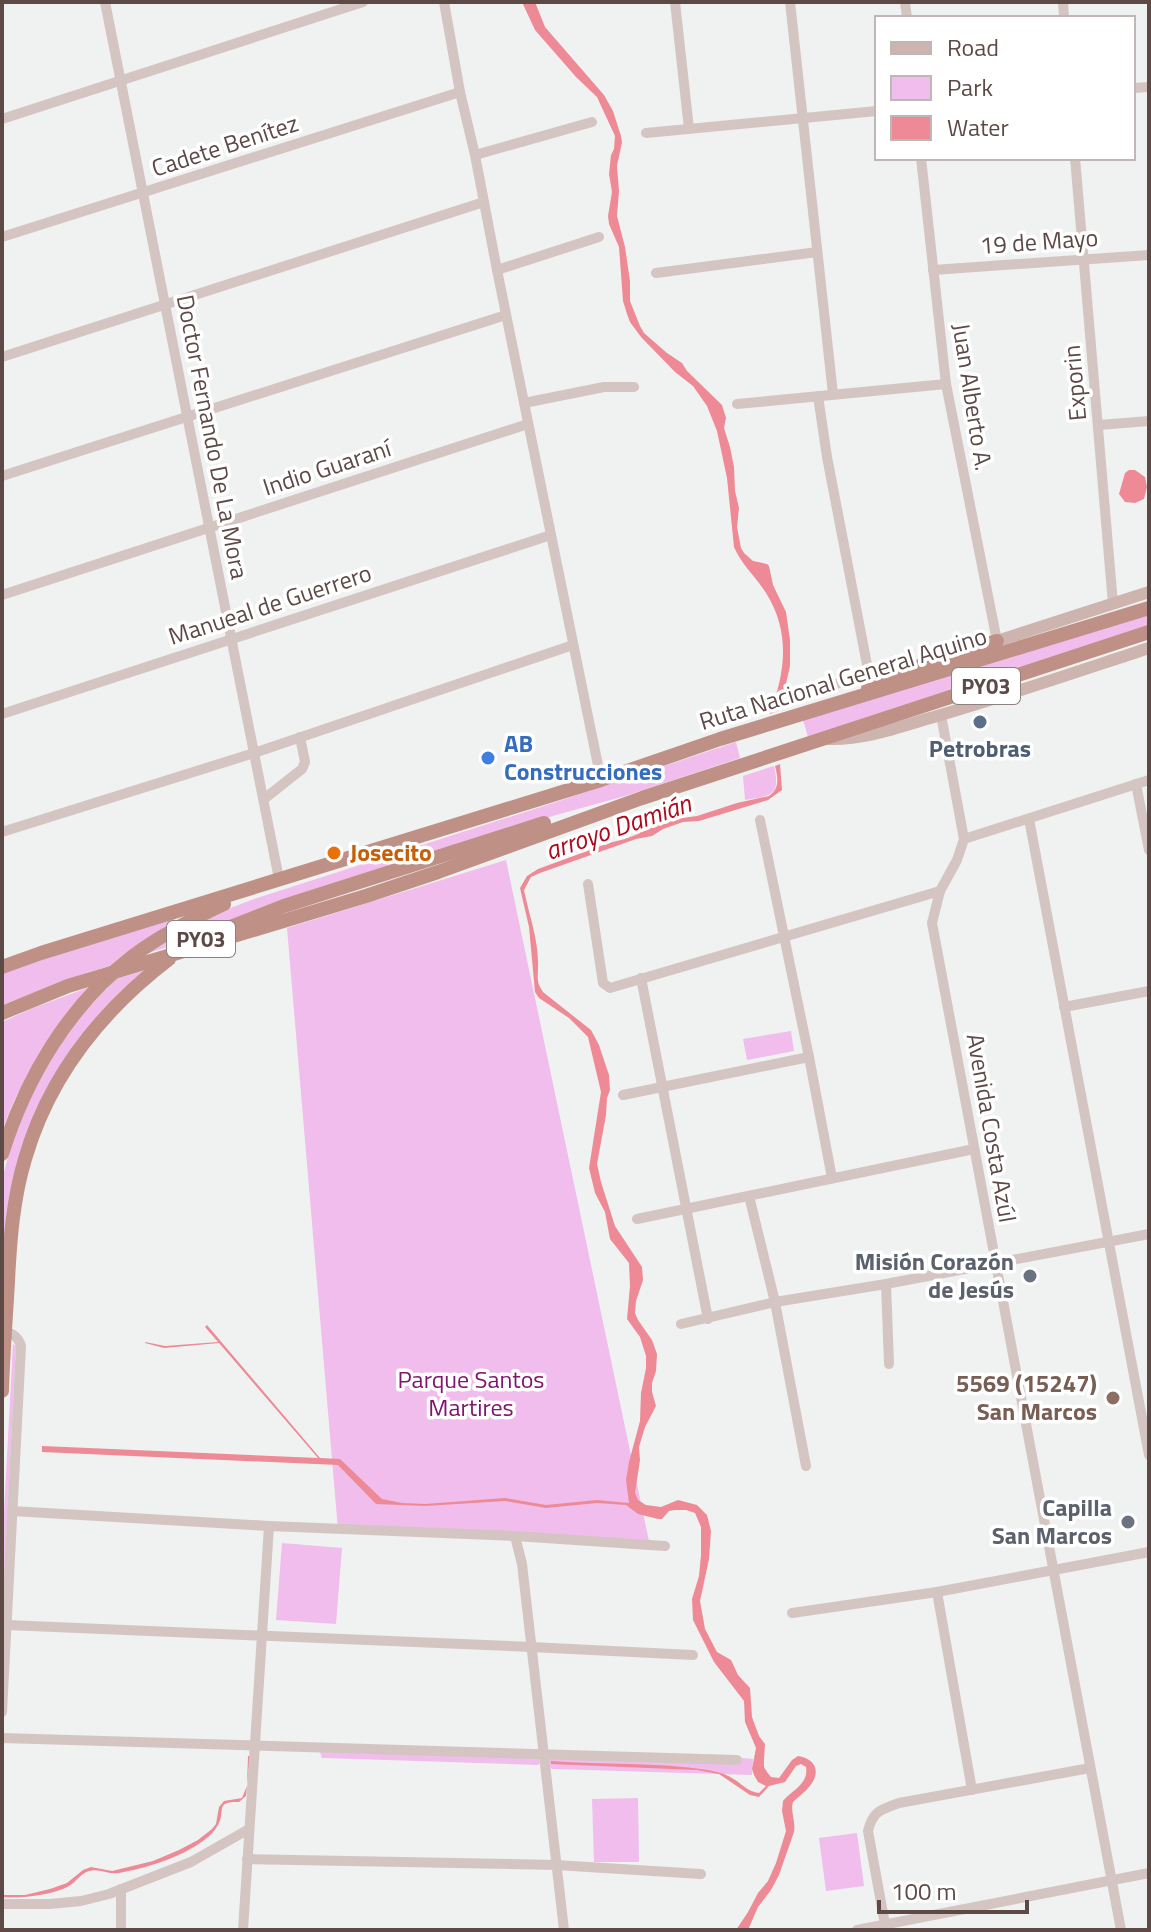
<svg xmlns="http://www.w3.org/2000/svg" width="1151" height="1932" font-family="'Titillium Web',sans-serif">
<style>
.green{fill:#f0bded}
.water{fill:#ed8a96}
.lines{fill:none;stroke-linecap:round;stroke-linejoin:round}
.minor{stroke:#d4c5c3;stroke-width:10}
.major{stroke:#ceb4af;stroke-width:12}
.highway{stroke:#bf9186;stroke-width:14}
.service-dot{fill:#5c6f8a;stroke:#fff;stroke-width:3}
.shop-dot{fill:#3f7fe0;stroke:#fff;stroke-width:3}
.food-dot{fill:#e8710a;stroke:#fff;stroke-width:3}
.worship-dot{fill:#6b7280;stroke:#fff;stroke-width:3}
.education-dot{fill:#8d6e63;stroke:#fff;stroke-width:3}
.labels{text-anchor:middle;stroke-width:7;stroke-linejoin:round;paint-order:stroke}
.shield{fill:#fff;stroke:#8e807e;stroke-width:2}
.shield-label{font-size:22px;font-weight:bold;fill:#5d4a47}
.street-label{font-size:24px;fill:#5d4a47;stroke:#fff}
.shop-label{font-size:24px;font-weight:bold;fill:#366cbe;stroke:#fff;text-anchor:start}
.service-label{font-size:24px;font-weight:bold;fill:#4e5e75;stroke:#fff}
.food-label{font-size:24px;font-weight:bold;fill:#c56008;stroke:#fff;text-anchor:start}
.worship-label{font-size:24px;font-weight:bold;fill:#5b616d;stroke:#fff;text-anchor:end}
.park-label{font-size:24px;fill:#80166e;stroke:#fff}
.education-label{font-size:24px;font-weight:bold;fill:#785e54;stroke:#fff;text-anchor:end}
.water-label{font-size:26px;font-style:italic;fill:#ad0a1d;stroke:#fff}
</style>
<rect width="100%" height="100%" fill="#eff2f1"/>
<g class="green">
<polygon points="1149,614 1149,626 808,737 803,720"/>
<polygon points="736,742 740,758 625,796 556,815 284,901 223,923 188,941 145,954 220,912 254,899 553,803"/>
<path d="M774,766C781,796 771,796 745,800L743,776Z"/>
<polygon points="506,860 650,1546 338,1530 287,928"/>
<polygon points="178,917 112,965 86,973 2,1005 2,971"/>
<polygon points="146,970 42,1100 2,1294 2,1180 11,1145 31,1095 53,1055 79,1018 93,1003 116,979"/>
<path d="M90,987C57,1033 18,1078 2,1133V1022L33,1008Z"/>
<polygon points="791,1031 794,1051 747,1060 743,1039"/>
<polygon points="13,1344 16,1346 2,1626 2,1550"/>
<polygon points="282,1543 342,1548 336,1624 276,1620"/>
<polygon points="320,1752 539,1758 540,1763 538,1765 324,1758 322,1758"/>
<polygon points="551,1758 741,1763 742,1758 753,1759 752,1775 552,1769 549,1767 549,1760"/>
<polygon points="638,1798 639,1862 594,1862 592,1799"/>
<polygon points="857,1833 864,1886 826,1891 819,1838"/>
</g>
<g class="water">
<path d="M522,2H535L545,27L604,95L613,111L621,136L622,142L617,166L619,191L617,216L625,247L630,281V301L640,326L644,333L667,353L682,363L687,371L722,405L726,418L724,428L730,447L734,467L735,491L739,508L737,527L741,548L744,553L753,561L767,564L769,566L773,585L786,612L790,640V666L780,710L770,714C785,672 791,633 766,593C756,577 741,564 734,547L727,478L717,431L707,406L693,386L675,372L641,337L630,322L627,314L623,301L619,247L609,224L608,216L612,192L609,174L611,155L614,149L615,136L597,97L576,77L535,30Z"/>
<polygon points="1129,470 1135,470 1145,477 1147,487 1144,499 1135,503 1125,502 1119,494 1125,473"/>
<path d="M780,764L782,790L768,800L699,821L683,822L663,829L652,836L636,839L540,873L531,877L524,890C529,915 539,941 538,967C538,978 536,982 543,992L591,1030L599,1045L609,1075L610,1090L607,1098L606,1115L597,1164L601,1182L615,1226L642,1267L643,1280L636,1301L635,1313L638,1320L652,1340L657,1354L656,1371L652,1383V1392L656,1406L645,1427L639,1447L640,1460L635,1493L638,1500L646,1505L661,1507L678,1500L697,1505L707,1515L711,1531L709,1559L700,1601L705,1629L717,1652L731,1660L738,1675L750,1688L752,1717L759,1736L765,1744L764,1760V1767L767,1772L771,1777L779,1778L792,1760L798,1756C813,1758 821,1769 812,1783C807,1791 799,1796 793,1802C790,1812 796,1821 794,1832L779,1875L771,1890L758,1907L748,1930H736L748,1912L758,1893L768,1881L776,1863L786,1831L782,1811L783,1801C792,1790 809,1784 806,1767L801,1764L796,1766L785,1782L769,1786L759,1797L750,1795L719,1774L697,1770L551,1764V1761C603,1765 657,1762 708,1770C717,1772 724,1773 732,1778C741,1783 748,1792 759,1793L766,1786L758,1782L754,1775L752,1769L756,1748L745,1722L744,1701L714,1662L693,1620L692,1599L699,1576L701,1555V1527L695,1513L686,1510H675L669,1511L662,1519H658L638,1514L626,1505L597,1503L546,1508L505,1501L425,1506L376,1504L338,1465L42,1452V1446L318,1458L219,1343L164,1348L145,1343V1342L165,1346L218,1342L205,1327L207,1325L320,1458L340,1459L382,1499L402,1503L425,1504L505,1498L546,1505L597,1500L629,1503L626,1480L629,1462L640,1421L641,1393L646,1368V1356L640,1337L627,1319L630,1286L629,1263L610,1239L605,1212L595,1193L589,1168L601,1092L588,1037L569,1018L539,998L535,992L529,927L520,888L527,876L538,869L609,843L625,839L638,834L646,827L676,819L697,816L737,803L769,796C780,788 778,778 775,766Z"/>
<path d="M248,1756H250L246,1796L239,1802C214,1801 226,1811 218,1825C212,1837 196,1846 185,1852C165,1862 141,1869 119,1873C109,1875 99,1868 89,1871C80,1874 76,1882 69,1886C53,1895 20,1899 2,1897V1895H25L50,1889L67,1883L83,1870L91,1867L112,1871L153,1861L179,1850L198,1840L212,1829L216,1824L219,1807L224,1801L242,1798L247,1786Z"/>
</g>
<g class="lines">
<g class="minor">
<polyline points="105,2 279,879"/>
<polyline points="444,2 460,92 475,155 497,270 601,780"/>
<polyline points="675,2 689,129"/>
<polyline points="790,2 833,394"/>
<polyline points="905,2 907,18"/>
<polyline points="1063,2 1064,18"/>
<polyline points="1133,88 1149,87"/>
<polyline points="2,119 363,2"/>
<polyline points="646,133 877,111"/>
<polyline points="475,155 592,122"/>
<polyline points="921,158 946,384 997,641"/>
<polyline points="1075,158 1113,604"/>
<polyline points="2,237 460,92"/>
<polyline points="497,270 599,237"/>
<polyline points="933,270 1149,255"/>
<polyline points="656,273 817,252"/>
<polyline points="2,357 484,202"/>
<polyline points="818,396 827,457 869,675"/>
<polyline points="524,403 604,387 634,387"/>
<polyline points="737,404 946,384"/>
<polyline points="1099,425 1149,421"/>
<polyline points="2,476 506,315"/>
<polyline points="2,595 528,424"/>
<polyline points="829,686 902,665"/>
<polyline points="2,714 551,535"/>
<polyline points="941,715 964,839 957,860 940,891 932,923 1121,1930"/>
<polyline points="1136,784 1149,850"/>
<polyline points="264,799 302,769 305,762 300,737"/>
<polyline points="1029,819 1149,1455"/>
<polyline points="760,820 809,1057 832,1178"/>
<polyline points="2,832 254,753 573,645"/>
<polyline points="964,839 1149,780"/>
<polyline points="588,884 603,983 610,988 940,891"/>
<polyline points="641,978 708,1319"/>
<polyline points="1064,1007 1149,991"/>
<polyline points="623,1095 809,1057"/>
<polyline points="749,1196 775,1302 806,1466"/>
<polyline points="637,1219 974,1149"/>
<polyline points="886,1284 889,1364"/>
<polyline points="681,1324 775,1302 886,1284 1149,1234"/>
<path d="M2,1331C12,1333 18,1336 21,1346L2,1712"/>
<polyline points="12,1511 269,1526 515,1536 665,1546"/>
<polyline points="515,1536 522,1564 564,1930"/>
<polyline points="937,1592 972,1790"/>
<polyline points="792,1613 937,1592 1149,1552"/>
<polyline points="7,1625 531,1647 693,1655"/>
<polyline points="2,1738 737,1760"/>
<polyline points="247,1859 556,1865 701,1874"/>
<polyline points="121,1889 121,1930"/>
<polyline points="2,1904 50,1904 81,1901 109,1894 191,1862 249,1829"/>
<polyline points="243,1930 269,1526"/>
<polyline points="857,1930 1149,1873"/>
<path d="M886,1930L868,1831C873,1811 880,1810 899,1803L1090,1768"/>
</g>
<g class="major">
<polyline points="997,641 1149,592"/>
<path d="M829,739C867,740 902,726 937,716C1009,695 1079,671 1149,648"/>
</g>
<g class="highway">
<polyline points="868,688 889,676 997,641"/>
<polyline points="215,933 284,906 544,823"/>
<polyline points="2,967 41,953 601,780 720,739 1149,608"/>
<polyline points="2,1013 68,986 366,896 438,872 642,798 1149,632"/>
<path d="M2,1154C26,1078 68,1006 133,956C161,935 192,919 224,904"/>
<path d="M2,1391C3,1354 6,1318 8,1281C10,1240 13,1199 25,1159C49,1076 101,1011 169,959"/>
</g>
</g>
<circle class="service-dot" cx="980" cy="722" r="8"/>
<circle class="shop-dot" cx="488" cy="758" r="8"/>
<circle class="food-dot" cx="334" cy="853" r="8"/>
<g class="worship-dot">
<circle cx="1030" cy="1276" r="8"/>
<circle cx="1128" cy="1522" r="8"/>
</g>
<circle class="education-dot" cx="1113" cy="1398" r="8"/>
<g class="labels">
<g class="shield">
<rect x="952" y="668" width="68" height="36" rx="6"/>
<rect x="167" y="921" width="68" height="36" rx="6"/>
</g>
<g class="shield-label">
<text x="986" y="694">PY03</text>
<text x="201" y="947">PY03</text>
</g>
<g class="street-label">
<text transform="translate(225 146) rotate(-18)" y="8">Cadete Benítez</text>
<text transform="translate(1039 242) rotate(-4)" y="8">19 de Mayo</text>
<text transform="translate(1075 383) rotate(-95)" y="8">Exporin</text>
<text transform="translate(972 397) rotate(81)" y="8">Juan Alberto A.</text>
<text transform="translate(212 437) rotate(79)" y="8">Doctor Fernando De La Mora</text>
<text transform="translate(327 468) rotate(-18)" y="8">Indio Guaraní</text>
<text transform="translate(270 605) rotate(-18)" y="8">Manueal de Guerrero</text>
<text transform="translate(843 679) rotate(-17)" y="8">Ruta Nacional General Aquino</text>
<text transform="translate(991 1128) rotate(80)" y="8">Avenida Costa Azúl</text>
</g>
<g class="shop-label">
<text x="504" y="752">AB<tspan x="504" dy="28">Construcciones</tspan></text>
</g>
<g class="service-label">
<text x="980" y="757">Petrobras</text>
</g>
<g class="food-label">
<text x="350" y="861">Josecito</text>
</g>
<g class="worship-label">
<text x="1014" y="1270">Misión Corazón<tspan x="1014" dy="28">de Jesús</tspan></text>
<text x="1112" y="1516">Capilla<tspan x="1112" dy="28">San Marcos</tspan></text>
</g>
<g class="park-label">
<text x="471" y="1388">Parque Santos<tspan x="471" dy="28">Martires</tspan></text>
</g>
<g class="education-label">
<text x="1097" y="1392">5569 (15247)<tspan x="1097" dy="28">San Marcos</tspan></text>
</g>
<g class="water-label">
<text transform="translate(618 827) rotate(-19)" y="9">arroyo Damián</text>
</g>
</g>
<rect width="1151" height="1932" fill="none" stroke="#5d4a47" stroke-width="8"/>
<rect x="875" y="16" width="260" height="144" fill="#ffffff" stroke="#beb7b5" stroke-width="2"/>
<rect x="891" y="42" width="40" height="12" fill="#ceb4af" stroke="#beb7b5" stroke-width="2"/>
<text x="947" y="56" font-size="24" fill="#5d4a47">Road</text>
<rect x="891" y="76" width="40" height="24" fill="#f0bded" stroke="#beb7b5" stroke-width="2"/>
<text x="947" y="96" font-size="24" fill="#5d4a47">Park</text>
<rect x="891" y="116" width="40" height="24" fill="#ed8a96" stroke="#beb7b5" stroke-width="2"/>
<text x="947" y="136" font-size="24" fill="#5d4a47">Water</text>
<path d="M879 1900v12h148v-12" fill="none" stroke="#5d4a47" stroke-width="4"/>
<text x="891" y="1900" font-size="24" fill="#5d4a47" stroke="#ffffff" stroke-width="6" paint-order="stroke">100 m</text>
</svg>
